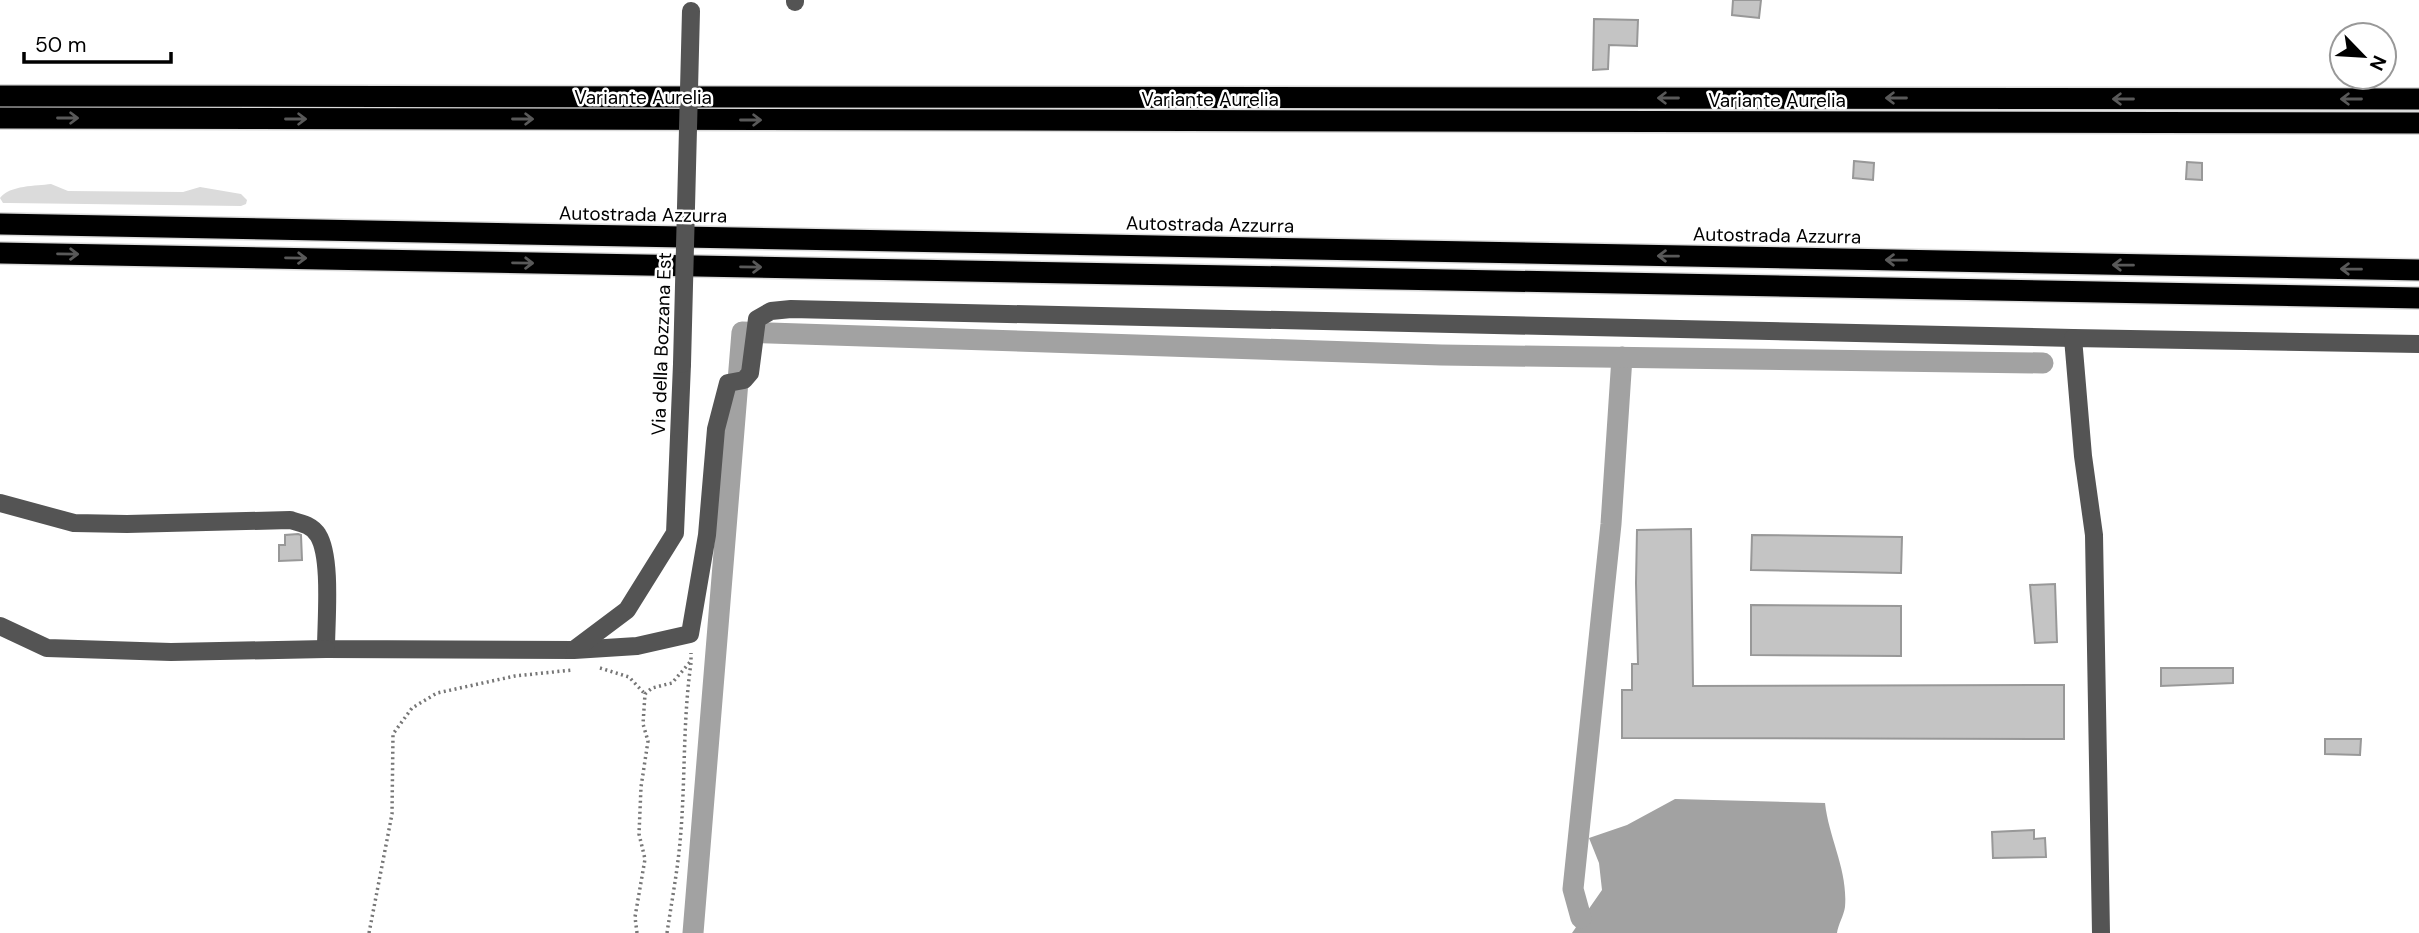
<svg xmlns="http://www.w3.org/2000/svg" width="2419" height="933" font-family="'DM Sans',sans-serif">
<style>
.green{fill:#dbdbdb}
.water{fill:#a2a2a2}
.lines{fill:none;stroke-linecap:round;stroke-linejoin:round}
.canal{stroke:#a2a2a2;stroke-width:21}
.building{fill:#c4c4c4;stroke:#989898;stroke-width:2}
.highway-casing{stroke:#dbdbdb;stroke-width:24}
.path{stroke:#767676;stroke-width:3.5;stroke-dasharray:2 3.5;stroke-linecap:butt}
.minor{stroke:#545454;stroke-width:18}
.highway{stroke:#000;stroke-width:21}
.minor-bridge{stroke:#545454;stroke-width:18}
.oneway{stroke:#595959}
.labels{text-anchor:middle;stroke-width:5;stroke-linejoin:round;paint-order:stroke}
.street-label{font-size:19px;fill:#000;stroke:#fff}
</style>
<rect width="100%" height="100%" fill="#fff"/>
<path class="green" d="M51,184L68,191L183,192L200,187L241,194L247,200L246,204L241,206L9,203H3L0,198C10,185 36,186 51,184Z"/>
<path class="water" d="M1675,799L1825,803C1829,839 1848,870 1845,907C1844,915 1838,925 1837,933H1572L1602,890L1599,863L1589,838L1627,825Z"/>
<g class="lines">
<g class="canal">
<polyline points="1581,918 1573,889 1611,524 1622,357"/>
<polyline points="693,933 742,332 1441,355 2043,363"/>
</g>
</g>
<g class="building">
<polygon points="1733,0 1761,0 1759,18 1732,15"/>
<polygon points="1594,19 1638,20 1637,46 1609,45 1608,69 1593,70"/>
<polygon points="1854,161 1874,163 1873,180 1853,178"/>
<polygon points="2187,162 2202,163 2202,180 2186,179"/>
<polygon points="1691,529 1693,686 2064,685 2064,739 1622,738 1622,690 1632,690 1632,664 1638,664 1636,583 1637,530"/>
<polygon points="298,534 301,535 302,560 279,561 279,545 285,545 285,535"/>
<polygon points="1752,535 1902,537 1901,573 1751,570"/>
<polygon points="2055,584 2057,642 2035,643 2030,585"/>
<polygon points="1751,605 1901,606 1901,656 1751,655"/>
<polygon points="2161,668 2233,668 2233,683 2161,686"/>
<polygon points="2325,739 2361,739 2360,755 2325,754"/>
<polygon points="2034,830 2034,839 2045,838 2046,857 1993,858 1992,832"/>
</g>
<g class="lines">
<g class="highway-casing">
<g id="highway">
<polyline points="0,96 2419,99"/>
<polyline points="0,118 2419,123"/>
<polyline points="0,224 2419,270"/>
<polyline points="0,253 2419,298"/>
</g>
</g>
<g class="path">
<polyline points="600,668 629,677 645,694"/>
<polyline points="369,933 392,814 393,734 412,708 437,693 515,676 572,670"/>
<polyline points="637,933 635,917 645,859 639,834 641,787 648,741 643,724 645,694 652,688 672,683 691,661 691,653"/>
<path d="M667,933C671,906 676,879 679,852C686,789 682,726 691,663"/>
</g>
<g class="minor">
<polyline points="795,2 795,0"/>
<path d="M0,503L74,523L127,524L290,520C301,523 312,525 318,535C332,557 326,621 326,649L574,650L637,646L690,634L707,535L716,429L728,383L744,380L750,373L757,319L771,311L791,309L2073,338"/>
<polyline points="0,626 47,648 171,652 326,649"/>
<polyline points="575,649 627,610 675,533 682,364"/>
<polyline points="2101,933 2094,535 2083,456 2073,338 2419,344"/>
</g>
<use href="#highway" class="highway"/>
<polyline class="minor-bridge" points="682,364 691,11"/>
</g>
<defs><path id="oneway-shaft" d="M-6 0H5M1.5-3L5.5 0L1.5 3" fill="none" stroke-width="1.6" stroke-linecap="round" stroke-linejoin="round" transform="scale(1.75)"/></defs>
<g class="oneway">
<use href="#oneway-shaft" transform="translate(1668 98) rotate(-180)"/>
<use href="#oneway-shaft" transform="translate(1896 98) rotate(-180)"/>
<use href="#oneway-shaft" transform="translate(2123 99) rotate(-180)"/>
<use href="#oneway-shaft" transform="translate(2351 99) rotate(-180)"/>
<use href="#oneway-shaft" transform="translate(68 118)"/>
<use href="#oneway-shaft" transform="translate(296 119)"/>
<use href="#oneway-shaft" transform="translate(523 119)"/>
<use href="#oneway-shaft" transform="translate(751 120)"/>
<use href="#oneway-shaft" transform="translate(68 254) rotate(1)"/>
<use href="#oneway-shaft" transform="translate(1668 256) rotate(-179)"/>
<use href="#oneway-shaft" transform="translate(296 258) rotate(1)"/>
<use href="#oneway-shaft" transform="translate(1896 260) rotate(-179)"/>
<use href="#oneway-shaft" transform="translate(523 263) rotate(1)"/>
<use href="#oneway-shaft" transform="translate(2123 265) rotate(-179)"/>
<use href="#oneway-shaft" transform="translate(751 267) rotate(1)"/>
<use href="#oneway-shaft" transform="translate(2351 269) rotate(-179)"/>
</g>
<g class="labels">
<g class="street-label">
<text x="643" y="104">Variante Aurelia</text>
<text x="1210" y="106">Variante Aurelia</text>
<text x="1777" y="107">Variante Aurelia</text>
<text transform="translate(643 214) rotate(1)" y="7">Autostrada Azzurra</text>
<text transform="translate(1210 224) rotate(1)" y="7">Autostrada Azzurra</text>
<text transform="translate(1777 235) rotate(1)" y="7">Autostrada Azzurra</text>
<text transform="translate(661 344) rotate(-88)" y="7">Via della Bozzana Est</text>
</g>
</g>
<g transform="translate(2363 56) rotate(115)"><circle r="33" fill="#ffffff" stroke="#999999" stroke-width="2"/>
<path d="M0-5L12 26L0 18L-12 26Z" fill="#000000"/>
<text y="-10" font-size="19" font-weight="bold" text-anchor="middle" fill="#000000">N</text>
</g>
<path d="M24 52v10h147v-10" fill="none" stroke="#000000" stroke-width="3.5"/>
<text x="35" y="52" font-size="21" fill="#000000" stroke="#ffffff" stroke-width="5" paint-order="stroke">50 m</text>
</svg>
